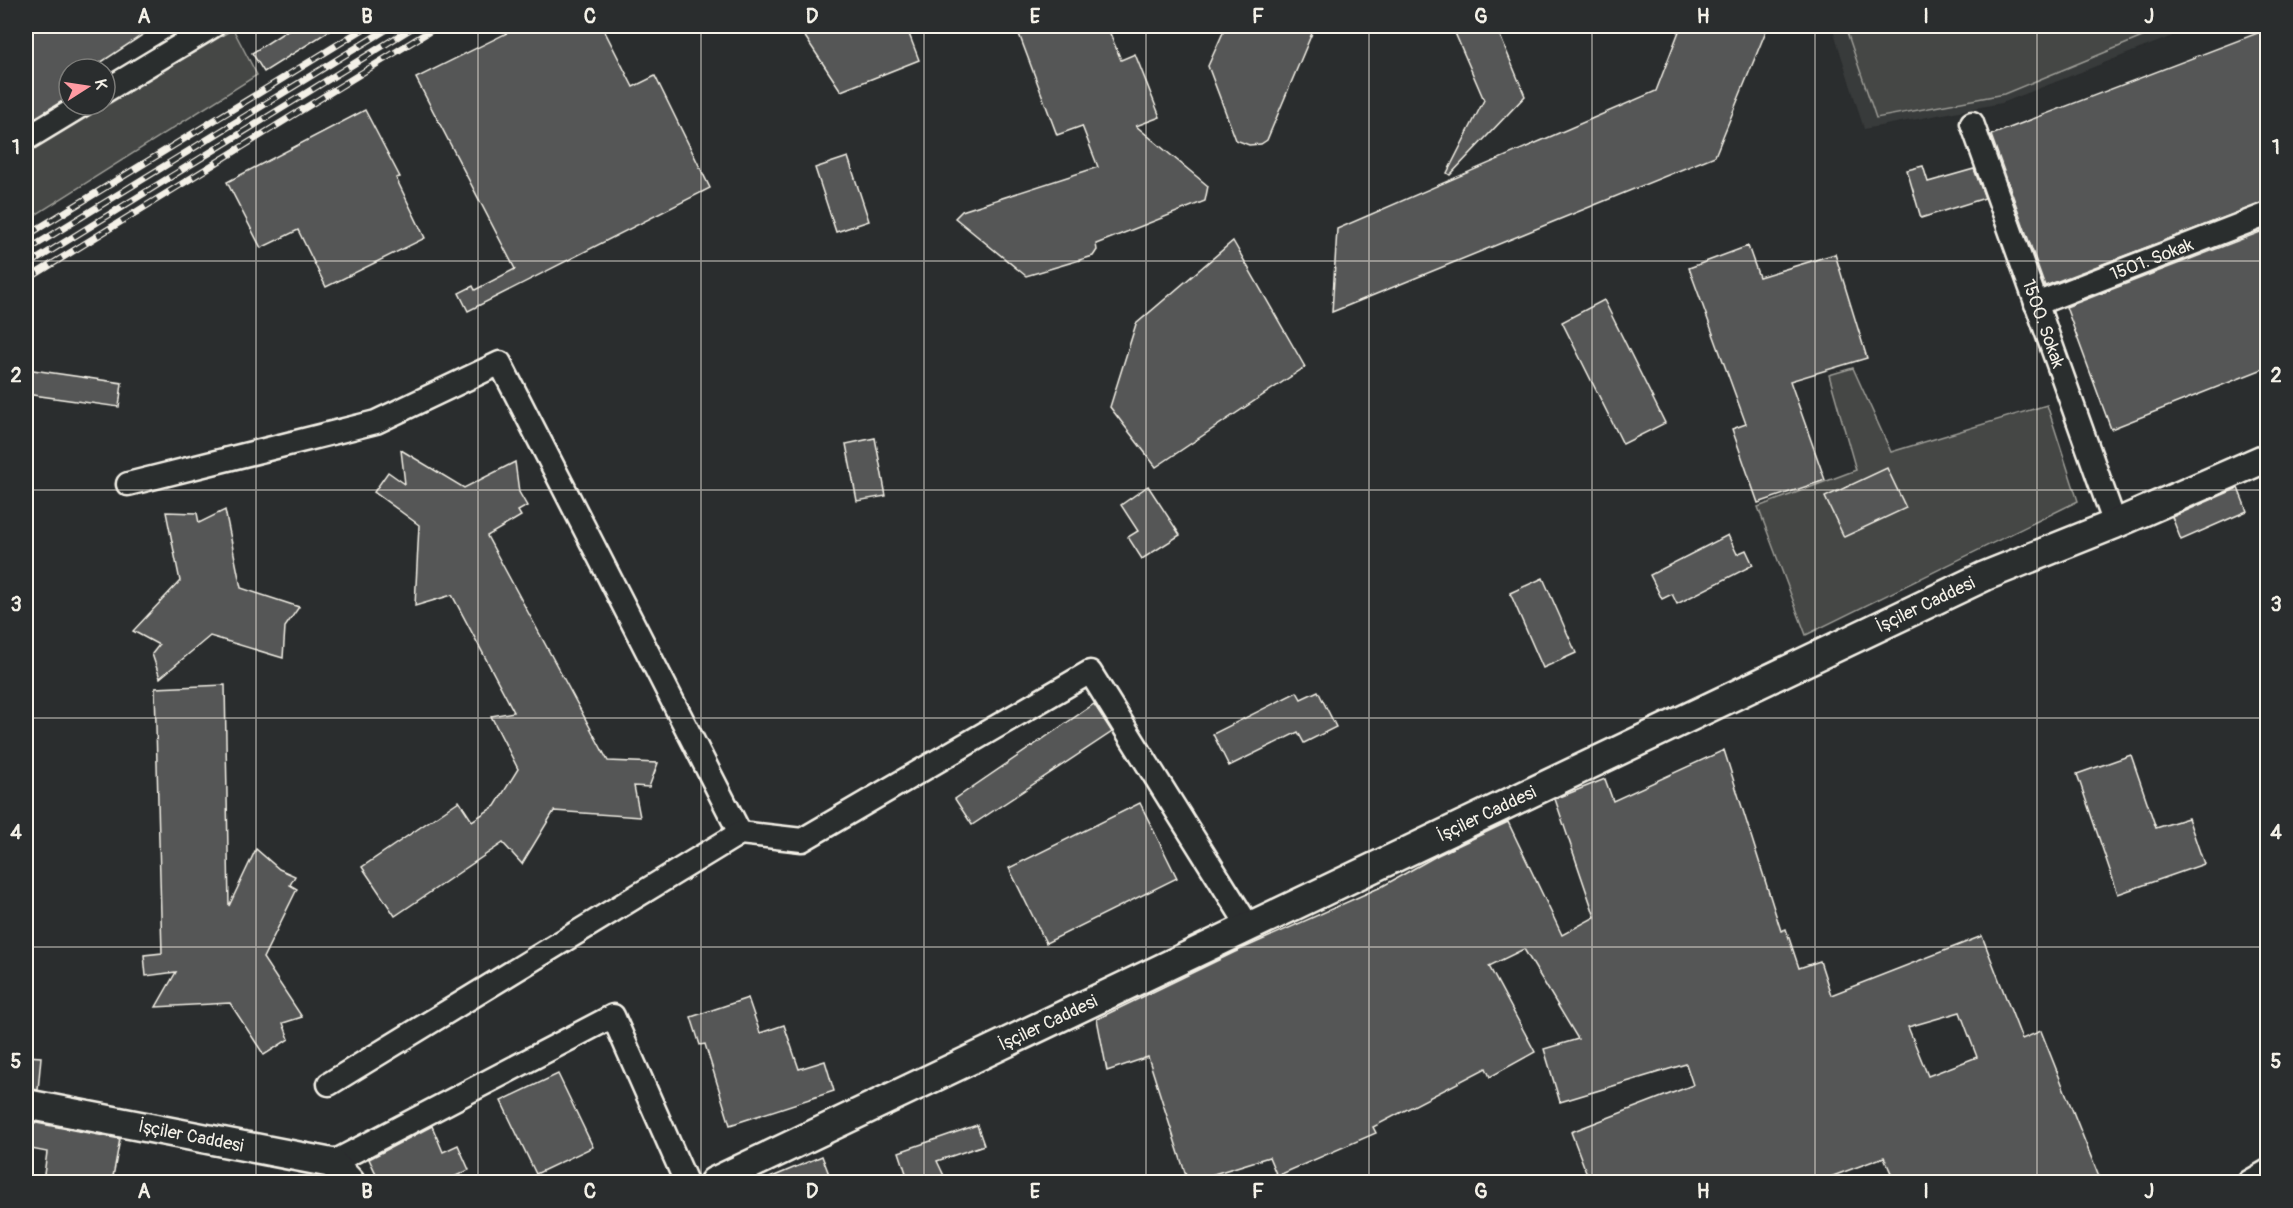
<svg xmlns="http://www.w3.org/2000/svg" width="2293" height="1208" font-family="Pangolin,sans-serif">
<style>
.built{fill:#373a3a}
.green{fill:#444645;stroke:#9c9c96;stroke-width:1.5}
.building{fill:#555756;stroke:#f4f1e8;stroke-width:1.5;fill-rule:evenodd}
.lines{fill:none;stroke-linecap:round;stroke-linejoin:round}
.minor-casing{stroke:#f4f1e8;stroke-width:27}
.tertiary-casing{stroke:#f4f1e8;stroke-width:33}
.minor{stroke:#2a2d2e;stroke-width:22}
.tertiary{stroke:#2a2d2e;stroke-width:28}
.rail-casing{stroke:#f4f1e8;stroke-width:7}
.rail{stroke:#2a2d2e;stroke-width:4.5;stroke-dasharray:14;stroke-linecap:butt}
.grid{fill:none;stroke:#f4f1e8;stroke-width:1.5;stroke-opacity:0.55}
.labels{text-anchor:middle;stroke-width:4.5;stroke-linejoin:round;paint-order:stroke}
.street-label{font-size:18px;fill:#f4f1e8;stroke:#2a2d2e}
.neatline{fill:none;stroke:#f4f1e8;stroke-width:2}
.grid-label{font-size:20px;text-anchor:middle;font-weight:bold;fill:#f4f1e8}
</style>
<rect width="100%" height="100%" fill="#2a2d2e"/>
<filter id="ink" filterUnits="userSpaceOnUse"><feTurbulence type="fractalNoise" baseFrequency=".0167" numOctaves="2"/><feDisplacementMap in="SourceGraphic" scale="12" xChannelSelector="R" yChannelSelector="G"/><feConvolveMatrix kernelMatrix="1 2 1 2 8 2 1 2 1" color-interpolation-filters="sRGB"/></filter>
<g filter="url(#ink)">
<polygon class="built" points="1832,26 2198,26 2002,103 1864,129"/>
<g class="green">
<polygon points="1845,26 2169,26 2004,94 1876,118"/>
<polygon points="233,29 257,75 26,221 26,154"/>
<polygon points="1853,368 1891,452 2047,405 2078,501 1806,635 1758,507 1856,470 1829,375"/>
</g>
<g class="building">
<polygon points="26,26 156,26 91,69 69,69 69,97 33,119 26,106"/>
<polygon points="294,26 337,26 264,72 252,53"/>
<polygon points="521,26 602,26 633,87 655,76 710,188 468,311 459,293 473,286 475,290 515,269 416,78"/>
<polygon points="798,26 906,26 919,60 841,91"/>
<polygon points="1016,26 1107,26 1121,60 1135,54 1160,117 1136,126 1208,186 1205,201 1096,244 1097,250 1093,256 1026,276 955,218 962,211 1098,167 1082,126 1057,135"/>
<polygon points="1226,26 1315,26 1267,140 1261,144 1249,145 1236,140 1208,66"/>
<polygon points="1452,26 1496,26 1525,96 1450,175 1447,173 1484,100"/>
<polygon points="1681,26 1768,26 1715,156 1332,312 1337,229 1656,91"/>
<polygon points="2268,29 2268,201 2045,286 1991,135"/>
<polygon points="365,110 400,177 396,178 425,238 326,287 298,230 261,248 227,182"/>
<polygon points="848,157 869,221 836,232 815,168"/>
<polygon points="1923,166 1928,182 1974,169 1985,198 1921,218 1907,170"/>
<polygon points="2268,229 2268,367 2111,429 2066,307"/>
<polygon points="1233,241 1305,367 1156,467 1110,407 1136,324"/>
<polygon points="1748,246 1759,277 1835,254 1867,358 1790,381 1825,480 1758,503 1732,429 1746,424 1689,268"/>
<polygon points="1604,300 1665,423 1623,444 1562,322"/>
<polygon points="26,369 122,383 119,407 26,394"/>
<polygon points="875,438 886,496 857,501 846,444"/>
<polygon points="401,450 464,488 515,462 519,492 527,506 518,511 521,516 487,536 608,761 658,763 649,787 634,786 640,817 554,811 522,864 503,843 395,916 362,867 459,801 472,821 495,806 518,769 491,716 514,712 452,595 415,606 419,525 374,492 388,472 405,484"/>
<polygon points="1887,468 1906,508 1844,537 1825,497"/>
<polygon points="1148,486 1180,535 1142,559 1128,537 1138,531 1121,505"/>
<polygon points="2238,488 2247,511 2181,540 2172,517"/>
<polygon points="225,510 241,588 299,607 285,627 283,658 210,636 160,678 152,654 159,645 133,631 180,581 166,512 197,513 199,523"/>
<polygon points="1728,535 1737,554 1746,550 1753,565 1677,604 1672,594 1662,599 1650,575"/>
<polygon points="1543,578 1576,653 1543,668 1510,593"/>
<polygon points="225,685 229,906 256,849 279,869 295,876 290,885 297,889 263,958 302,1017 283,1023 289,1039 264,1055 230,1003 156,1007 176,972 146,976 144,955 162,953 155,688"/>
<polygon points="1318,691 1336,727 1304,743 1298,732 1229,766 1213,734 1297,692 1301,699"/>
<polygon points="1094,704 1112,732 972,825 955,799"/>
<path d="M1724,750L1781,931L1786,929L1799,968L1820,961L1831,995L1982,936L2022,1039L2041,1031L2101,1182H1895L1884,1157L1817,1182H1590L1571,1132L1693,1085L1686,1064L1560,1102L1544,1049L1578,1039L1524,949L1489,966L1535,1052L1490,1077L1486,1068L1373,1127L1376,1133L1277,1176L1269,1157L1188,1182L1148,1057L1107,1071L1097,1019L1235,952L1381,887L1438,855L1508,822L1562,935L1595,917L1555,799L1605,779L1613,801ZM1960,1012L1977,1057L1928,1076L1908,1027Z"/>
<polygon points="2131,755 2156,828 2188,818 2204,864 2118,894 2077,774"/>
<polygon points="1140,803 1177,878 1046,943 1009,868"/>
<polygon points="748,998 760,1033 784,1025 799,1069 825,1061 834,1091 730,1125 705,1044 700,1045 691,1017"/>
<polygon points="26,1056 41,1057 38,1090 26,1088"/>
<polygon points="558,1074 593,1147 536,1174 501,1101"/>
<polygon points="26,1121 120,1139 112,1182 43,1182 47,1152 26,1148"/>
<polygon points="977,1125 984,1145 937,1161 947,1182 909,1182 899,1152"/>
<polygon points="432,1126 443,1152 458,1145 469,1170 443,1182 380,1182 369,1159"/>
<polygon points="822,1156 832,1182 766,1182 765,1180"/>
</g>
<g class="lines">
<g class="minor-casing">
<g id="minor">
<polyline points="105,91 213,26"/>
<path id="s1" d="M1972,123L2115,524"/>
<polyline points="26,139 82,105"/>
<path id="s2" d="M2036,304L2268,214"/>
<polyline points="128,484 376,422 500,363 740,833"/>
<polyline points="329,1084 740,833 802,840 1090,672 1249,927"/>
<polyline points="332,1163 613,1016 686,1182"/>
<polyline points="2249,1182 2268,1171"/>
</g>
</g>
<g class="tertiary-casing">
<g id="tertiary">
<path id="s3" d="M26,1104L332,1163L350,1182"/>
<path id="s4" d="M714,1182L1985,576L2115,524L2268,457"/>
</g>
</g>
<use href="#minor" class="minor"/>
<use href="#tertiary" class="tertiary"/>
<g class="rail-casing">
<g id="rail">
<polyline points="26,236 368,26"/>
<polyline points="26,251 392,26"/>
<polyline points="26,266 415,26"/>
<polyline points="26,280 438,26"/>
</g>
</g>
<use href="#rail" class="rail"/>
</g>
</g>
<path class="grid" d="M256,26V1182M478,26V1182M701,26V1182M924,26V1182M1146,26V1182M1369,26V1182M1592,26V1182M1815,26V1182M2037,26V1182M26,261H2268M26,490H2268M26,718H2268M26,947H2268"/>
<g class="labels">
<g class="street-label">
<text dy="6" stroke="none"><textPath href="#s2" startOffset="124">1501. Sokak</textPath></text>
<text dy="6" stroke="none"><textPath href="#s1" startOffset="213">1500. Sokak</textPath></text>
<text dy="6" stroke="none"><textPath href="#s4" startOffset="1342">İşçiler Caddesi</textPath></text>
<text dy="6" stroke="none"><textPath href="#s4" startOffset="856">İşçiler Caddesi</textPath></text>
<text dy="6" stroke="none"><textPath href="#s4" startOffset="370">İşçiler Caddesi</textPath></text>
<text dy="6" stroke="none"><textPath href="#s3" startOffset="168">İşçiler Caddesi</textPath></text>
</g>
</g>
<rect width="2293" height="1208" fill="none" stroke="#2a2d2e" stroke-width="66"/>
<g transform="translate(87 87) rotate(78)"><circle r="28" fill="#2a2d2e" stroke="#7b7b78" stroke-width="1.5"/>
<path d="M0-4.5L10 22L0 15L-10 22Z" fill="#ff9aa2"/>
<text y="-9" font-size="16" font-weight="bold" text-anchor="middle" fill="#f4f1e8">K</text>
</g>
<rect x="33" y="33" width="2227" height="1142" class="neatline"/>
<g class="grid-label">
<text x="144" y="23">A</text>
<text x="367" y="23">B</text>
<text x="590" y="23">C</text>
<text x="812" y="23">D</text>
<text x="1035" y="23">E</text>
<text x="1258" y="23">F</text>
<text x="1481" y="23">G</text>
<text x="1703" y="23">H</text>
<text x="1926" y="23">I</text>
<text x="2149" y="23">J</text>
<text x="16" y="154">1</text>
<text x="2276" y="154">1</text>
<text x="16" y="382">2</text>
<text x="2276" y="382">2</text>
<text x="16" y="611">3</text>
<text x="2276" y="611">3</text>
<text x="16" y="839">4</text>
<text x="2276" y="839">4</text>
<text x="16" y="1068">5</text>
<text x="2276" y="1068">5</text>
<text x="144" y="1198">A</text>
<text x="367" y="1198">B</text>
<text x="590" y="1198">C</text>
<text x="812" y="1198">D</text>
<text x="1035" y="1198">E</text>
<text x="1258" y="1198">F</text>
<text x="1481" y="1198">G</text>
<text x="1703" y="1198">H</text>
<text x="1926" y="1198">I</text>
<text x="2149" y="1198">J</text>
</g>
</svg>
